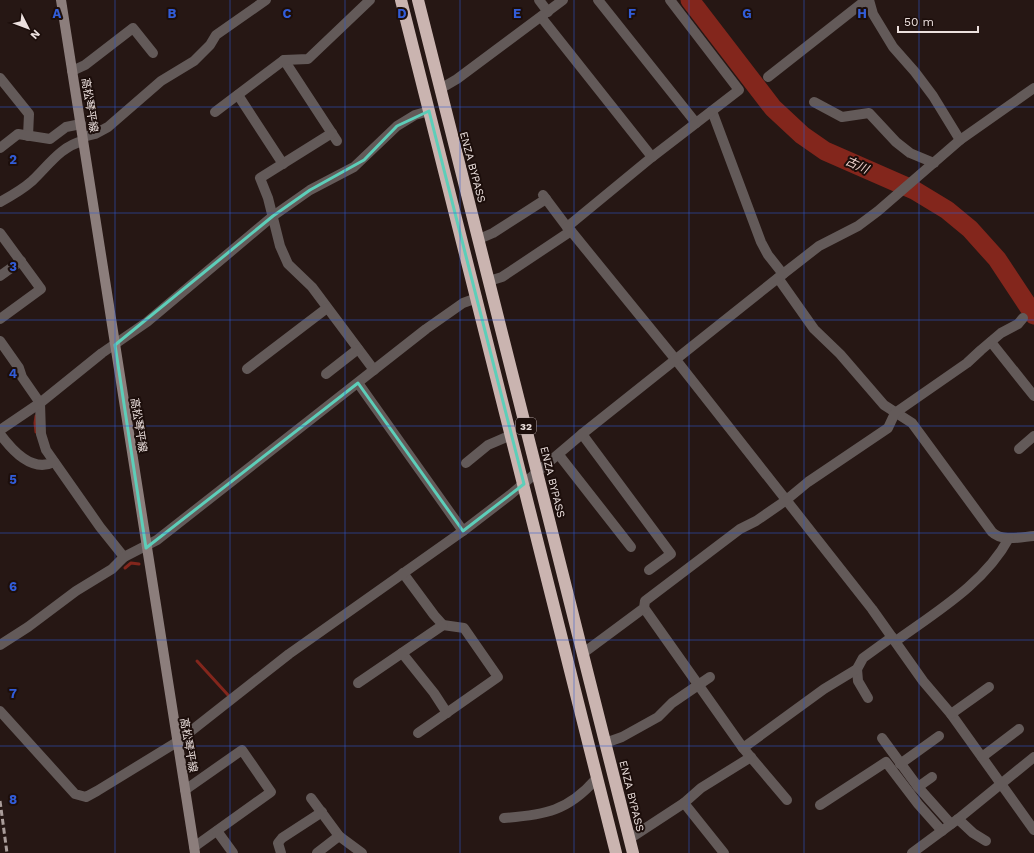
<svg xmlns="http://www.w3.org/2000/svg" width="1034" height="853" font-family="'Work Sans','Noto Sans JP',sans-serif">
<style>
.lines{fill:none;stroke-linecap:round;stroke-linejoin:round}
.stream{stroke:#83261c;stroke-width:3}
.river{stroke:#83261c;stroke-width:19}
.street{stroke:#635a59;stroke-width:10}
.secondary{stroke:#8c7e7c;stroke-width:10}
.highway{stroke:#cab4b0;stroke-width:12}
.rail{stroke:#aa9d9a;stroke-width:3;stroke-dasharray:6 3;stroke-linecap:butt}
.marked{fill:none;stroke:#5dceb9;stroke-width:3;stroke-linejoin:round}
.grid{fill:none;stroke:#325dd9;stroke-width:1;stroke-opacity:0.55}
.labels{text-anchor:middle;stroke-width:4;stroke-linejoin:round;paint-order:stroke}
.shield{fill:#1c0e0b;stroke:#aea19f;stroke-width:1}
.shield-label{font-size:10px;font-weight:bold;fill:#ece0de}
.street-label{font-size:11px;fill:#ece0de;stroke:#1c0e0b}
.water-label{font-size:12px;font-style:italic;fill:#f0d5d0;stroke:#1c0e0b}
.grid-label{font-size:13px;text-anchor:middle;font-weight:bold;fill:#325dd9;stroke:#1c0e0b;stroke-width:4;stroke-linejoin:round;paint-order:stroke}
</style>
<rect width="100%" height="100%" fill="#261714"/>
<g class="lines">
<g class="stream">
<polyline points="36,416 35,423 36,432"/>
<polyline points="125,568 131,563 139,564"/>
<polyline points="197,661 228,695"/>
</g>
<polyline class="river" points="690,0 773,108 802,135 825,151 914,190 947,210 970,229 997,259 1034,315"/>
<g class="street">
<polyline points="539,0 548,12"/>
<polyline points="598,0 696,123"/>
<polyline points="869,0 873,14 893,47 915,72 933,96 960,140"/>
<polyline points="541,17 652,157"/>
<polyline points="284,60 337,141"/>
<polyline points="72,71 85,65 133,28 153,53"/>
<polyline points="768,77 866,0"/>
<polyline points="0,78 29,114 28,136"/>
<polyline points="440,89 457,79 563,0"/>
<polyline points="238,95 283,164"/>
<polyline points="814,102 842,117 869,113 896,142 910,153 934,163"/>
<polyline points="712,111 761,242 768,255 783,274"/>
<polyline points="215,112 284,60 308,59 370,0"/>
<polyline points="332,133 260,178 268,198 280,246 288,264 312,287 374,370"/>
<polyline points="83,137 95,134 108,127 161,81 194,61 210,45 216,35 266,0"/>
<polyline points="0,148 18,134 50,139 66,127 81,124"/>
<polyline points="543,195 567,227"/>
<path d="M0,202C11,196 23,189 32,181C48,166 61,146 83,141"/>
<polyline points="571,231 676,360 872,609 923,681 951,714 1034,830"/>
<polyline points="0,233 41,289 0,319"/>
<polyline points="479,239 493,233 546,199"/>
<polyline points="0,276 21,261"/>
<path d="M778,278L814,329L840,354L884,405L912,423L992,532C1002,542 1021,537 1034,536"/>
<polyline points="489,281 502,277 571,231 567,227 652,157 739,90 670,0"/>
<polyline points="0,341 19,368 22,377 40,403 41,434 46,450 100,527 124,557"/>
<polyline points="991,342 1034,396"/>
<polyline points="247,369 327,308"/>
<polyline points="326,374 358,349"/>
<polyline points="358,383 463,531"/>
<polyline points="0,430 40,403 102,353 147,322 273,216 310,190 354,167 397,126 415,115 429,111"/>
<path d="M0,434C12,450 32,473 54,462"/>
<polyline points="582,434 671,554 649,570"/>
<polyline points="1019,449 1034,436"/>
<polyline points="559,455 631,547"/>
<polyline points="466,463 488,445 511,435"/>
<polyline points="403,573 434,615 443,625 464,628 498,677 418,733"/>
<polyline points="644,608 743,748 787,800"/>
<path d="M896,641C936,612 985,583 1009,538"/>
<polyline points="0,645 28,627 76,591 112,569 124,557 157,540 426,329 463,303 477,298"/>
<polyline points="402,653 434,693 447,713"/>
<polyline points="582,654 644,608 645,601 740,529 756,521 785,501 808,482 888,428 895,413 967,363 981,350 1001,333 1018,324 1023,318"/>
<polyline points="857,669 858,681 868,698"/>
<polyline points="358,683 443,625"/>
<polyline points="0,711 75,794 86,797 97,791 177,742 289,654 463,531 510,495 582,434 783,274 819,246 858,226 878,211 960,140 1034,88"/>
<polyline points="951,714 989,687"/>
<polyline points="882,738 918,787 951,824"/>
<polyline points="605,743 622,737 658,717 672,703 710,677"/>
<polyline points="743,748 824,689 857,669 863,658 892,637"/>
<polyline points="982,757 1019,729"/>
<polyline points="900,764 939,736"/>
<polyline points="918,787 932,777"/>
<polyline points="185,790 242,750 271,792 194,847"/>
<polyline points="311,798 339,836 362,853"/>
<polyline points="684,803 724,853"/>
<polyline points="820,805 886,762 918,804 942,831"/>
<path d="M504,818C545,815 568,811 596,779"/>
<polyline points="958,819 973,833 986,841"/>
<polyline points="217,831 233,853"/>
<polyline points="629,839 684,803 701,788 751,757"/>
<polyline points="281,853 278,843 282,838 322,812"/>
<polyline points="317,853 339,836"/>
<polyline points="912,853 958,819 1034,757"/>
</g>
<polyline class="secondary" points="61,0 195,853"/>
<g class="highway">
<polyline points="401,0 616,853"/>
<polyline points="418,0 633,853"/>
</g>
<polyline class="rail" points="0,801 7,853"/>
</g>
<path class="marked" d="M429,111L524,484L463,531L358,383L146,548L115,345L273,216L310,190L364,160L397,126Z"/>
<path class="grid" d="M115,0V853M230,0V853M345,0V853M460,0V853M574,0V853M689,0V853M804,0V853M919,0V853M0,107H1034M0,213H1034M0,320H1034M0,426H1034M0,533H1034M0,640H1034M0,746H1034"/>
<g class="labels">
<rect class="shield" x="516" y="418" width="20" height="16" rx="3"/>
<g class="shield-label">
<text x="526" y="430">32</text>
</g>
<g class="street-label">
<text transform="translate(90 105) rotate(81)" y="4">高松琴平線</text>
<text transform="translate(473 167) rotate(75)" y="4">ENZA BYPASS</text>
<text transform="translate(139 425) rotate(81)" y="4">高松琴平線</text>
<text transform="translate(553 482) rotate(76)" y="4">ENZA BYPASS</text>
<text transform="translate(189 745) rotate(80)" y="4">高松琴平線</text>
<text transform="translate(632 796) rotate(76)" y="4">ENZA BYPASS</text>
</g>
<g class="water-label">
<text transform="translate(857 165) rotate(24)" y="4">古川</text>
</g>
</g>
<g class="grid-label">
<text x="57" y="18">A</text>
<text x="172" y="18">B</text>
<text x="287" y="18">C</text>
<text x="402" y="18">D</text>
<text x="517" y="18">E</text>
<text x="632" y="18">F</text>
<text x="747" y="18">G</text>
<text x="862" y="18">H</text>
<text x="13" y="164">2</text>
<text x="13" y="271">3</text>
<text x="13" y="378">4</text>
<text x="13" y="484">5</text>
<text x="13" y="591">6</text>
<text x="13" y="698">7</text>
<text x="13" y="804">8</text>
</g>
<g transform="translate(28 28) rotate(132)" stroke="#1c0e0b" stroke-width="3" paint-order="stroke">
<path d="M0-3L7 15L0 10L-7 15Z" fill="#ece0de"/>
<text y="-6" font-size="11" font-weight="bold" text-anchor="middle" fill="#ece0de">N</text>
</g>
<path d="M898 26v6h80v-6" fill="none" stroke="#ece0de" stroke-width="2"/>
<text x="904" y="26" font-size="12" fill="#ece0de" stroke="#1c0e0b" stroke-width="3" paint-order="stroke">50 m</text>
</svg>
